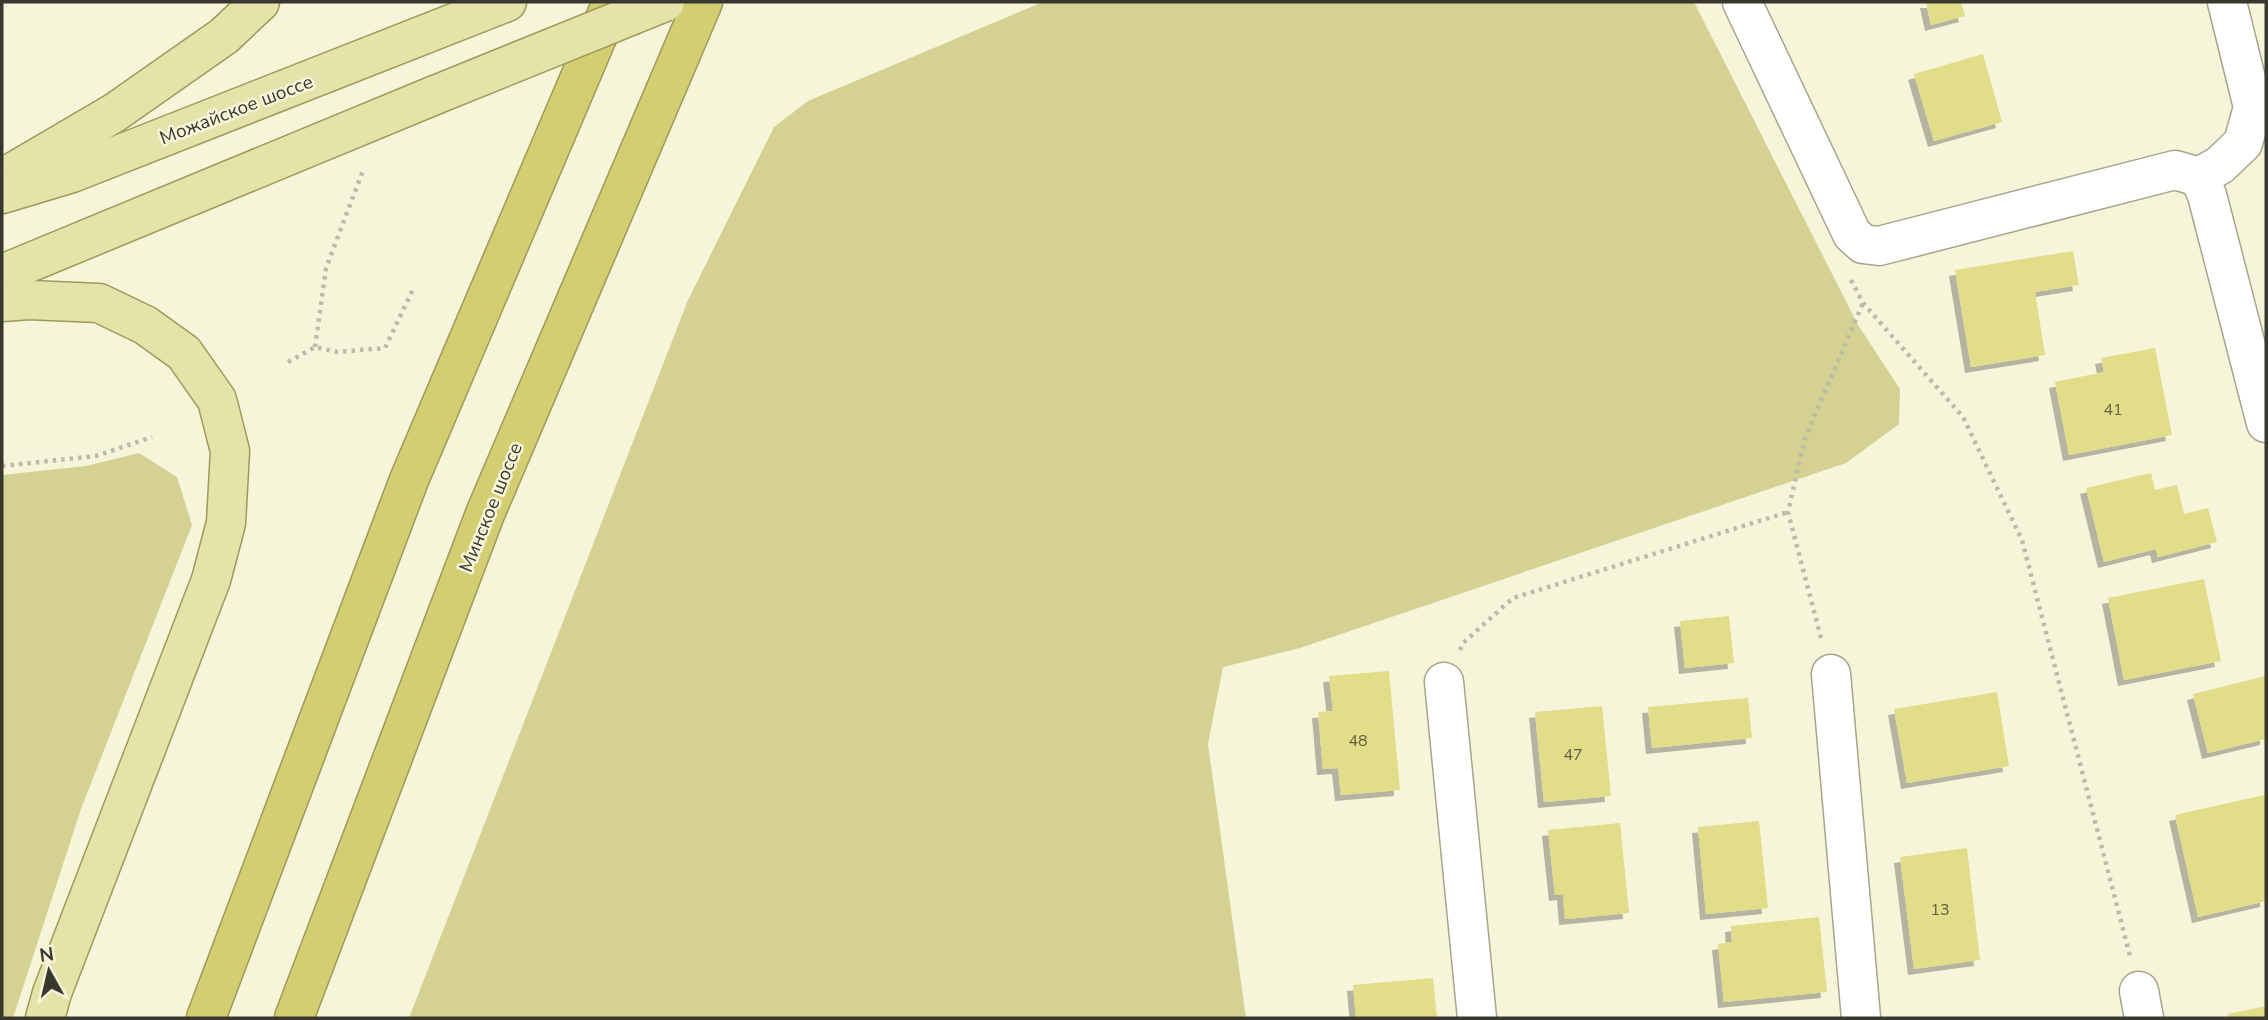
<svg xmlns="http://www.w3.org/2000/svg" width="2268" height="1020" font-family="'Nunito Sans',sans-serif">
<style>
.green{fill:#d4d192}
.building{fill:#e1dd88;filter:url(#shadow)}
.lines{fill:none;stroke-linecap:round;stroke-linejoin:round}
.minor-casing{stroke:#a6a68d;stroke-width:41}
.major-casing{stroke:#9d9a5a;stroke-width:41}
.highway-casing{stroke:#9d9a5a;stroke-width:41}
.path{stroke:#bcbba6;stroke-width:4.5;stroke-dasharray:3.5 5;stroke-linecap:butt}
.minor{stroke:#fff;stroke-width:38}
.major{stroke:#e5e2aa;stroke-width:38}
.highway{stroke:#d3ce71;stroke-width:38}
.major-bridge-casing{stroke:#9d9a5a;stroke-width:41;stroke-linecap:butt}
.major-bridge{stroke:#e5e2aa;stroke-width:38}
.labels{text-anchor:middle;stroke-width:5;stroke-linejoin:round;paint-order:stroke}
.number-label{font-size:16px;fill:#626144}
.street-label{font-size:19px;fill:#38382e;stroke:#f6f5da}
</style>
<defs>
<filter id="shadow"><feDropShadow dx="-6" dy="6" stdDeviation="0" flood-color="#0004"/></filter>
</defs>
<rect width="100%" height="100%" fill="#f6f5da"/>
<g class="green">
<polygon points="1043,2 1694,2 1858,325 1900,389 1899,424 1846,463 1300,648 1223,667 1208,744 1246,1018 409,1018 688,300 774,127 808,101"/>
<polygon points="139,453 177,477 192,525 81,809 13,1018 2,1018 2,475 86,466"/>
</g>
<g class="building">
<polygon points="1926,2 1961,2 1965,16 1931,25"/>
<polygon points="1983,54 2002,122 1934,141 1914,74"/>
<polygon points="2073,251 2079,285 2035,292 2045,355 1971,367 1955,270"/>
<polygon points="2155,348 2172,435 2069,455 2055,382 2104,372 2101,358"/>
<polygon points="2151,473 2155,490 2177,485 2184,514 2208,508 2217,542 2158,557 2156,549 2104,562 2086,488"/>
<polygon points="2204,579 2221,661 2124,680 2108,598"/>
<polygon points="1729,616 1734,663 1685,668 1680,621"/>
<polygon points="1389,671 1400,790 1341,795 1338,768 1323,769 1318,712 1333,711 1329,676"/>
<polygon points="2266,676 2266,739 2208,753 2193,694"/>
<polygon points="1997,692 2009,766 1907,783 1894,709"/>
<polygon points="1748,698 1752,738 1652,748 1648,707"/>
<polygon points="1602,706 1611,796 1544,802 1535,712"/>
<polygon points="2264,795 2266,803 2266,901 2198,917 2175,815"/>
<polygon points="1759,821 1768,908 1706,914 1698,827"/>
<polygon points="1620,823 1629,913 1565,919 1563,894 1555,895 1548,830"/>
<polygon points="1967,848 1980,960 1914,969 1900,857"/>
<polygon points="1819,917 1827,992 1724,1002 1718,944 1732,942 1731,926"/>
<polygon points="1433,978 1437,1018 1356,1018 1353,985"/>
<polygon points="2266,1006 2266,1018 2228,1018 2228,1014"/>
</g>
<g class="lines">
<g class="minor-casing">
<g id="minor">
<polyline points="1742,2 1852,234 1863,244 1879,246 2175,170 2199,177 2207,195 2266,423"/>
<polyline points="2199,177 2220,165 2243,143 2253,107 2227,2"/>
<polyline points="1831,674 1861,1018"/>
<polyline points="1444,682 1477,1018"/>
<polyline points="2139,991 2144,1018"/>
</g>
</g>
<g class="major-casing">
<g id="major">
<polyline points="3,178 114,113 224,36 260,2"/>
<polyline points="2,194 72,173 507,2"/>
<polyline points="2,274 435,95"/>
<polyline points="2,302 29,300 99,303 145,325 184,353 217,400 230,451 226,523 211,580 52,993 45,1018"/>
</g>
</g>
<g class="highway-casing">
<g id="highway">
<polyline points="206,1018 409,480 612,2"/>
<polyline points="294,1018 485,514 703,2"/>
</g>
</g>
<g class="path">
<polyline points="1851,280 1863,303 1963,417 2022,540 2130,956"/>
<polyline points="315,347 326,268 364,168"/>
<polyline points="288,362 315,347 337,352 385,348 414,287"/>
<polyline points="2,466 96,456 152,437"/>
<polyline points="1821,638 1788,512 1805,438 1863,303"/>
<polyline points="1460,650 1463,643 1513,598 1788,512"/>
</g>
<use href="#minor" class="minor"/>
<use href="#major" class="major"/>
<use href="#highway" class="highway"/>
<g class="major-bridge-casing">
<polyline id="major-bridge" points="435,95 665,2"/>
</g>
<use href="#major-bridge" class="major-bridge"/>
</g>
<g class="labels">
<g class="number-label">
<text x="2113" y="415">41</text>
<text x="1358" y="746">48</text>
<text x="1573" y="760">47</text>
<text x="1940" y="915">13</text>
</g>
<g class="street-label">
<text transform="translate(236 109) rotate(-21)" y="7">Можайское шоссе</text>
<text transform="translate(490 507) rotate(-68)" y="7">Минское шоссе</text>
</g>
</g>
<rect width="2268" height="1020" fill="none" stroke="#38382e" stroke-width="7"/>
<g transform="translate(49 971) rotate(352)" stroke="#f6f5da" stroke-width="5" paint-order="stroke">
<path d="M0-5L12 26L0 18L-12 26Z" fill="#38382e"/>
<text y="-10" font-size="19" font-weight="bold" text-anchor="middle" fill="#38382e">N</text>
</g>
</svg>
